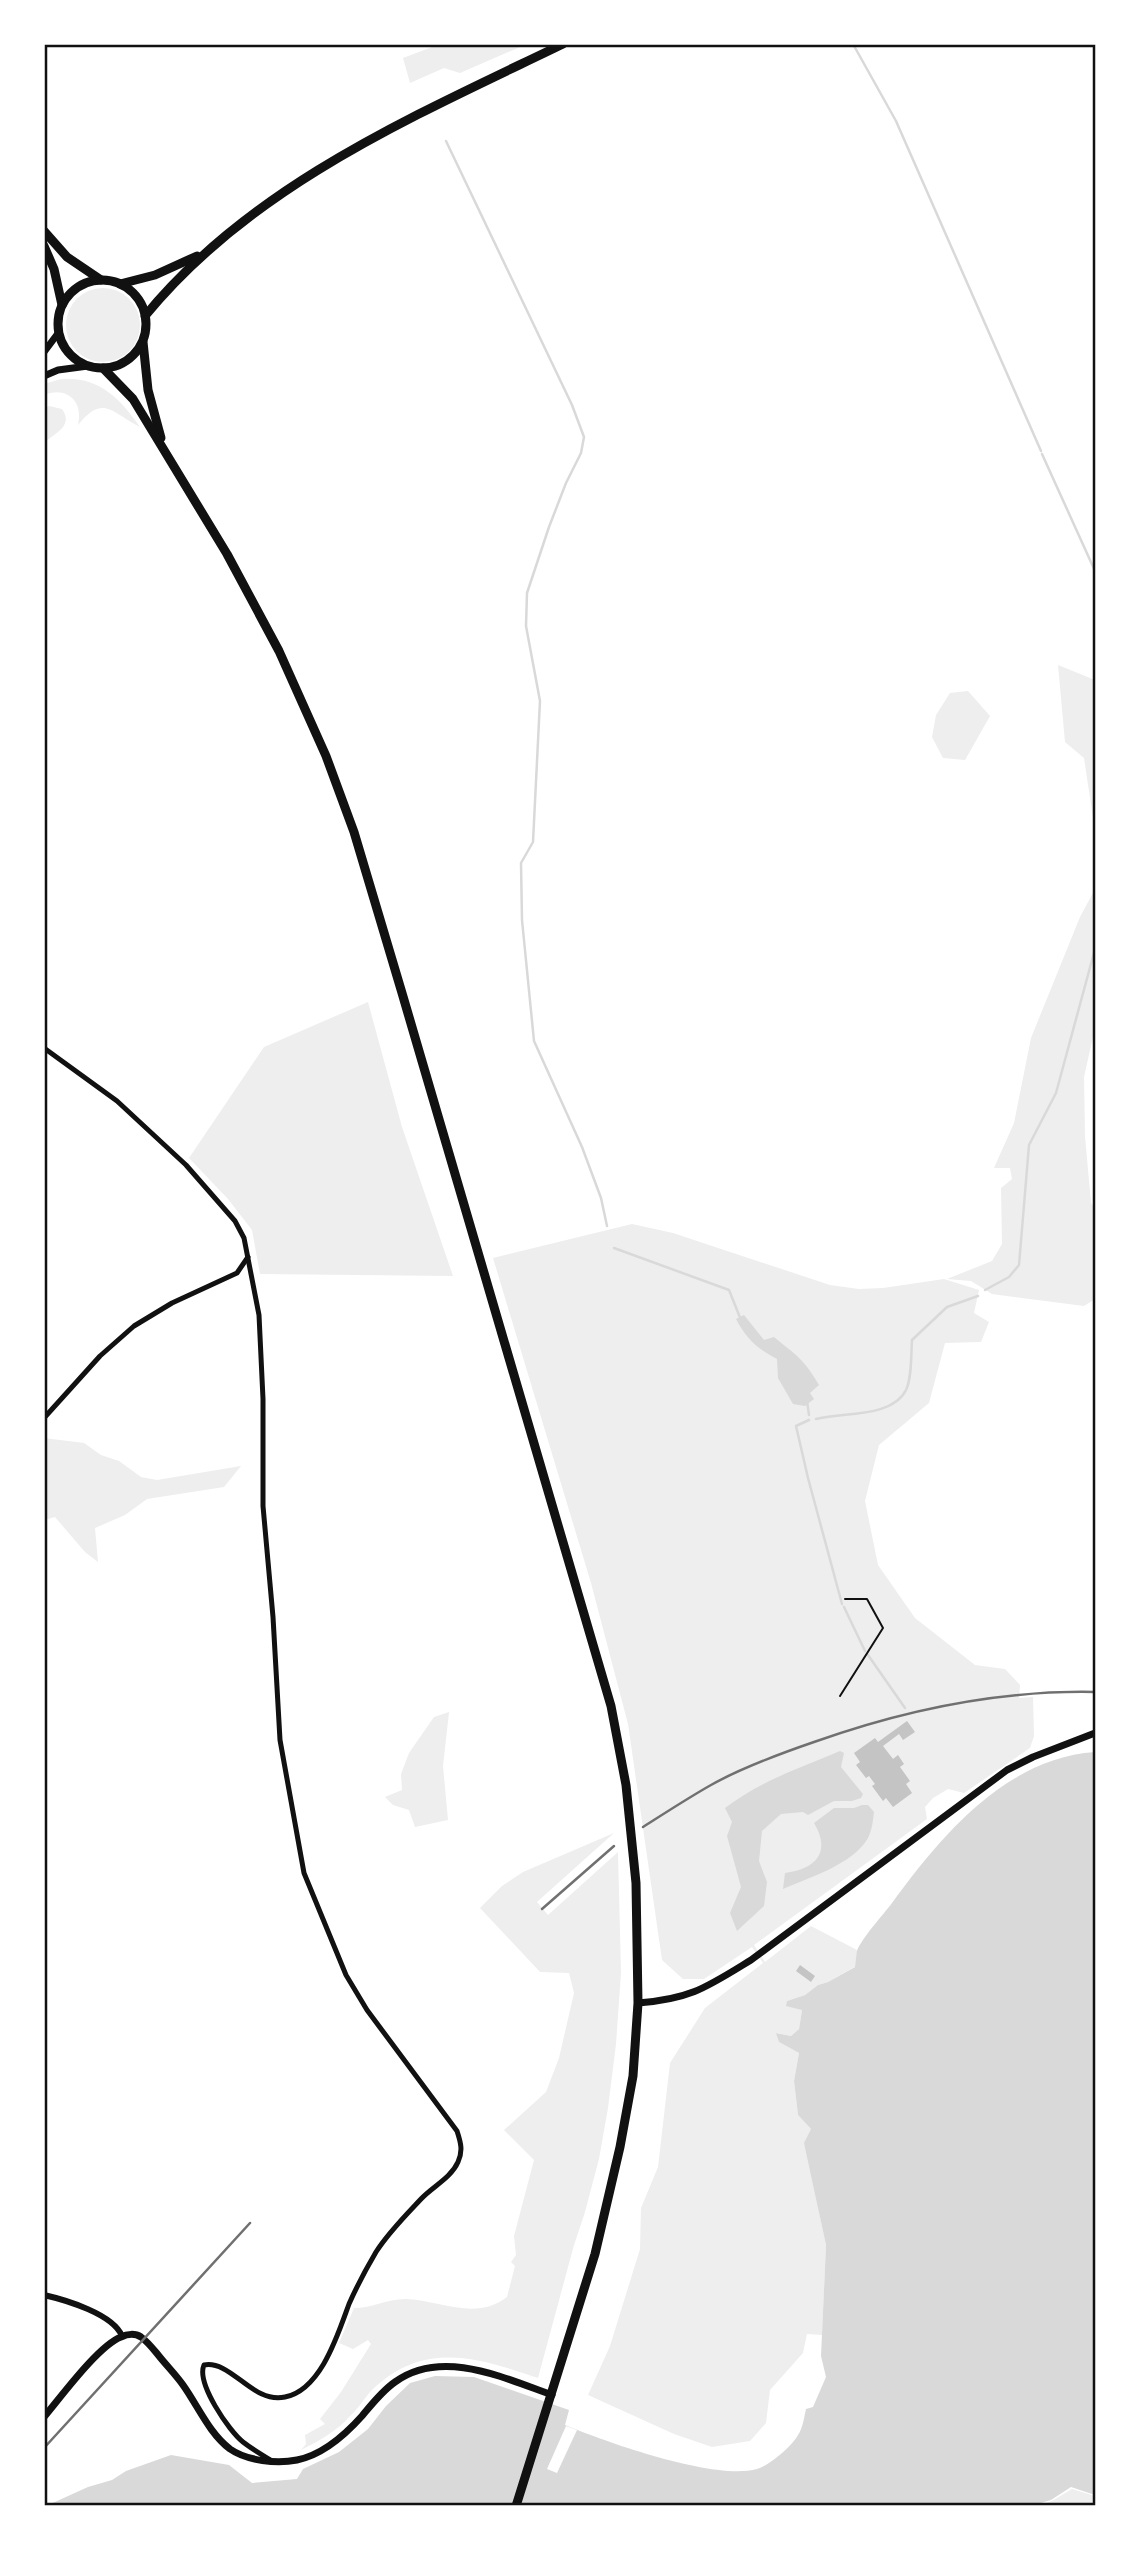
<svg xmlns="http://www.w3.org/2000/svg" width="1139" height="2550" font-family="Figtree,sans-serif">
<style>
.green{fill:#eee}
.water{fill:#d9d9d9}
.pier{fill:#fff}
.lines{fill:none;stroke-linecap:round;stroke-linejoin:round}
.stream{stroke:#d9d9d9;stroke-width:2.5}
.building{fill:#c4c4c4}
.path{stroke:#111;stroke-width:2}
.minor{stroke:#111;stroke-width:5}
.tertiary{stroke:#111;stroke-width:6}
.secondary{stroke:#111;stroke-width:7}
.trunk{stroke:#111;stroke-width:9}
.rail{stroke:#707070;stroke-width:2.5}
.neatline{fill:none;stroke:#111;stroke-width:2.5}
</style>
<rect width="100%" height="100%" fill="#fff"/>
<g class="green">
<polygon points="440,44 527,44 460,73 444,68 410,83 403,58"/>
<circle cx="103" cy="325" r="37"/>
<path d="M61,379C98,376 120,398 140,427C111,412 103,394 78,425C84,401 66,386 44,395V384Z"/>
<path d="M49,406L62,409C74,426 55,433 44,443V409Z"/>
<polygon points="1058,665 1095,680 1095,831 1084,758 1065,742"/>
<polygon points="968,691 990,716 965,760 943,758 932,737 936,715 950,693"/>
<polygon points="1095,889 1095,1028 1084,1077 1085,1136 1091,1203 1095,1209 1095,1299 1084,1306 992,1294 971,1281 947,1279 992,1261 1002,1244 1001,1188 1012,1179 1010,1168 994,1168 1014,1123 1031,1038 1080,917"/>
<polygon points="368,1002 402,1127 453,1276 260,1274 252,1230 228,1199 189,1158 264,1047"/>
<polygon points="632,1224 673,1233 830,1285 859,1289 883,1288 944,1279 979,1290 974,1313 989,1322 981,1342 945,1343 929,1403 879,1445 865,1501 878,1565 915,1618 975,1665 1005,1669 1020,1685 1019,1698 1033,1697 1034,1736 1030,1748 964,1793 948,1789 933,1798 925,1807 927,1819 754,1945 765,1962 811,1926 857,1950 856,1966 828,1982 818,1985 805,1995 787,2001 802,2010 799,2029 791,2036 777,2033 779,2042 799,2053 794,2081 798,2115 811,2129 819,2212 826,2245 822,2335 807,2334 803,2353 770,2390 766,2423 750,2441 712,2447 674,2434 588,2395 610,2346 640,2249 641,2208 658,2167 670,2063 705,2008 763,1963 752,1947 704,1979 683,1979 662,1960 628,1724 591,1583 493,1258"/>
<polygon points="44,1438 84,1443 101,1455 119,1461 141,1477 157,1480 241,1466 224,1487 147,1499 125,1515 95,1528 98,1562 85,1552 55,1517 44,1520"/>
<polygon points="449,1712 443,1766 448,1820 415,1827 409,1810 393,1805 385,1797 402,1790 401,1774 409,1753 434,1717"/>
<path d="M614,1833L537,1902L548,1915L618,1852L621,1973L616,2044L608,2108L599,2159L585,2212L574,2245L538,2378C476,2357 423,2340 371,2391C364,2399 358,2409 350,2416C337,2431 319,2441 301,2450L306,2444L305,2435L325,2424L320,2419L341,2392L371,2344L368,2340L353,2349L339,2343L354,2308C373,2308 389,2298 407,2299C442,2301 476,2321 507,2297L515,2266L511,2262L516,2255L514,2236L534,2160L504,2130L546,2092L559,2058L574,1993L569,1973L540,1972L480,1908L502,1886L523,1872Z"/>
<polygon points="1072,2489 1095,2496 1095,2506 1036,2506 1052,2501"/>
</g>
<g class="water">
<path d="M744,1315L764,1340L774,1337C796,1355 804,1359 819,1385L810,1393L814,1399L805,1406L793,1404L778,1378L777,1359C757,1349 746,1338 736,1319Z"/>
<path d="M840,1751L844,1753L841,1767L863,1794L861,1798L852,1801H834L808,1815L803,1812L781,1814L762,1831L759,1861L767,1882L764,1906L737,1931L730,1913L741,1887L727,1836L732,1822L725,1808C760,1781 800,1768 840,1751Z"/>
<path d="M1095,1752V2495L1071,2487L1051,2500L1031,2506H46L88,2487L112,2480L126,2471L171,2455L229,2465L252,2483L297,2479L303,2469L339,2452L368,2429L386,2406L410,2383L435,2376L474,2377L569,2410L565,2425C606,2442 715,2481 757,2469C770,2465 792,2446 798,2435C803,2428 804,2417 806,2409L813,2407L826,2377L821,2356L826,2245L804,2143L811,2129L798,2115L794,2081L799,2053L779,2042L776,2033L791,2036L799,2029L802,2010L786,2006L787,2001L805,1995L818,1985L828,1982L855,1967C856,1962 856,1955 857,1951C861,1939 883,1915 892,1903C941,1836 1006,1758 1095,1752Z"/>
<path d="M862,1805H868L874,1812C873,1821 872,1830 868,1838C852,1865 810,1877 783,1889L785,1873C815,1869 832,1853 814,1823L834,1808H854Z"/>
</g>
<polygon class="pier" points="566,2426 577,2430 557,2473 547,2469"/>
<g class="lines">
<g class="stream">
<polyline points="853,44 896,121 1041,451"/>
<polyline points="446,141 572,405 584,437 581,453 566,483 549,527 527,593 526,626 540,701 533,842 521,863 522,920 534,1041 582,1147 601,1198 607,1226"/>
<polyline points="1042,454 1095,571"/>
<polyline points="614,1248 729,1290 741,1320"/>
<polyline points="985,1290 1009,1277 1019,1265 1029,1145 1056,1093 1095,949"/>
<polyline points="807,1401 809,1415"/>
<path d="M816,1419C843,1412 892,1418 906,1390C912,1377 911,1355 912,1340L947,1307L978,1296"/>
<polyline points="809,1420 796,1426 808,1478 842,1604"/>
<polyline points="844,1607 865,1651"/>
<polyline points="868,1655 905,1708"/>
</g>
</g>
<g class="building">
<polygon points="907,1721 915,1732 903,1740 899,1734 883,1746 893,1759 898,1755 904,1764 900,1767 910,1781 906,1784 912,1793 893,1807 886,1798 883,1801 872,1786 875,1784 869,1776 866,1778 856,1765 860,1762 854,1753 875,1738 878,1742"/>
<polygon points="800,1965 815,1976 811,1982 796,1971"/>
</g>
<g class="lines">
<polyline class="path" points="840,1696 883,1628 867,1599 845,1599"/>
<g class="minor">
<path d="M44,1048L117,1101L186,1165L235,1221L244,1238L259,1315L263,1399V1506L273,1617L280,1740L304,1873L346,1975L367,2010L457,2131C461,2143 463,2151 458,2162C451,2178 432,2187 421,2199C405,2216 388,2233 376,2252C366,2269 357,2286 349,2304C338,2334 321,2390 285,2397C252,2404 232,2360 204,2365C196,2383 229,2431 243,2442C252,2449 262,2455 272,2461"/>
<polyline points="44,1418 100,1356 134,1326 172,1303 237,1273 248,1257"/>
</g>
<path class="tertiary" d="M44,2295C66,2300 113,2314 122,2336"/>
<g class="secondary">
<polyline points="44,352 59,332"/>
<polyline points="44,376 58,370 88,366"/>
<path d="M638,2003C691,1999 707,1987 751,1960L1007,1770L1033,1757L1095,1733"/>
<path d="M44,2417C61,2397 98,2346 121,2337C127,2334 135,2333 141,2337C148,2342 154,2350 159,2356C167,2366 176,2375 183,2385C198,2406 209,2433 230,2449C247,2461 277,2464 297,2460C322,2455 345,2435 362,2416C372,2404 382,2391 395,2382C442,2348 504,2378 552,2395"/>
</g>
<g class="trunk">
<polyline points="44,231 67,257 101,280"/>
<polyline points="44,246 54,269 62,305"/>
<circle cx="102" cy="324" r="44"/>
<polyline points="120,284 155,275 197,256"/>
<path d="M145,316C252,185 414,116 563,44"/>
<polyline points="143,342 148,390 161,438"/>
<polyline points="103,368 133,399 227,554 279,651 326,756 354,832 402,993 611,1706 626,1785 636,1883 638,2003 633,2076 620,2147 595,2254 516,2506"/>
</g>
<g class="rail">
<path d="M643,1827C665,1813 688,1798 711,1785C743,1767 779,1754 814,1742C904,1710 999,1690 1095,1692"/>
<polyline points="542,1909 614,1846"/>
<polyline points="44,2448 250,2223"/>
</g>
</g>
<rect width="1139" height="2550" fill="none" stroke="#ffffff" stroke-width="91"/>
<rect x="46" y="46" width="1048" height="2458" class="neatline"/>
</svg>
